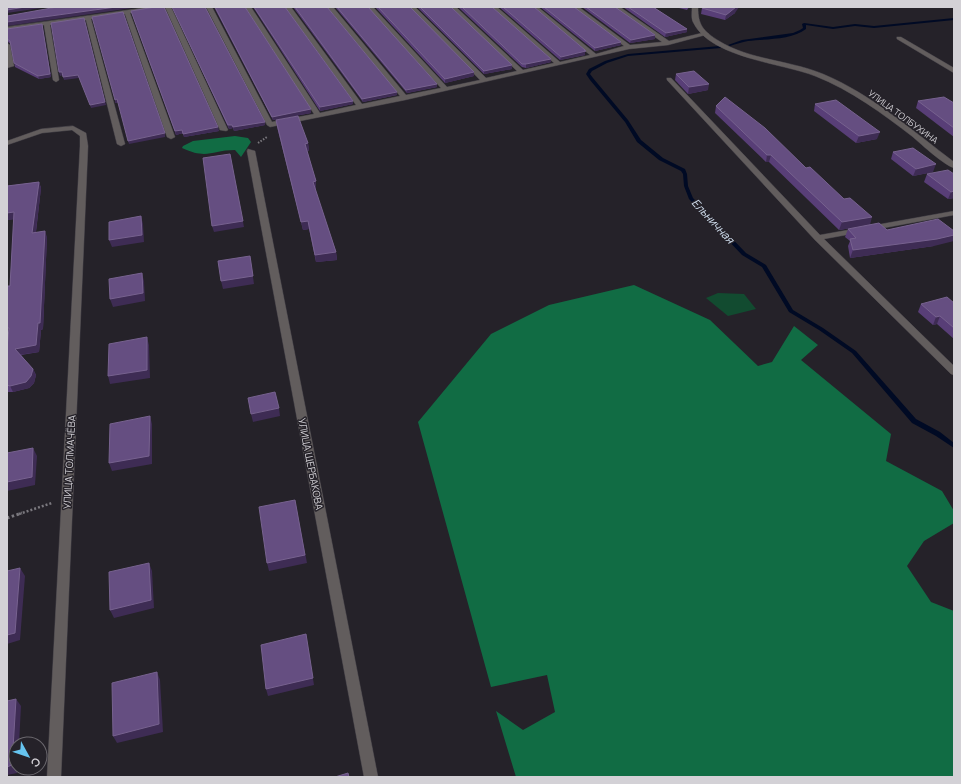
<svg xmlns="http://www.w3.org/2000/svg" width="961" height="784" font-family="Manrope,sans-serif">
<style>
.green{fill:#124b30}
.forest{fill:#116c44}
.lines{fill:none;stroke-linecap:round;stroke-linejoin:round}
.stream{fill:#000a24;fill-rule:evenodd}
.lane-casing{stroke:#413e45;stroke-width:1}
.street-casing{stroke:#413e45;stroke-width:1}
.path-far2{stroke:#7a787e;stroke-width:2;stroke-dasharray:1.5 1.5;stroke-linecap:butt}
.path-far1{stroke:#7a787e;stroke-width:2.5;stroke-dasharray:2 2;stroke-linecap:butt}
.path{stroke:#7a787e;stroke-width:3;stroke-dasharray:2.5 2.5;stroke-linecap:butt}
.lane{fill:#625d5d;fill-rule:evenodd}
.street{fill:#625d5d;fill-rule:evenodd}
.wall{fill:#583e77}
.shaded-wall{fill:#3e2c54}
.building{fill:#654e81;stroke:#77628f}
.labels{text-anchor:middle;stroke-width:3;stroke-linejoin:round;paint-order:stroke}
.far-street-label{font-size:9px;fill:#d3d1d6;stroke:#252229}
.street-label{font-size:10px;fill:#d3d1d6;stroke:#252229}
.water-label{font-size:11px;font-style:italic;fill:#d3e1f1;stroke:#252229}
</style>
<rect width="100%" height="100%" fill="#252229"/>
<polygon class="green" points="718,293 744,294 756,309 728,316 706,298"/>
<g class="forest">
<path d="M235,136L248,138L251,142L241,157L235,150C211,150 208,160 182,148L183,146L193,141Z"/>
<polygon points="634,285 710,320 758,366 772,362 794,326 818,345 801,360 891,434 886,461 942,491 954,511 954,523 924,541 907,566 931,602 954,611 954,777 516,777 496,711 523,730 555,712 547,675 491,687 418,422 491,334 549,305"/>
</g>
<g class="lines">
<g class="stream">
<path d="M954,18V20L874,28L855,26L833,29L806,25V29C792,40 765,39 748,41C742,42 736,44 730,46L728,45L742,40L793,33L800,30L803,28L802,24L804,23L833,27L855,24L874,26Z"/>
<polygon points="720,46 722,47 721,48 628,56 607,63 592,71 590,74 593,78 628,120 641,140 663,158 685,169 687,174 688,186 693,198 746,253 766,265 793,310 823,328 856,351 916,419 940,432 954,443 954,448 936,436 912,423 852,353 819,330 789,312 762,267 742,255 689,199 684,186 683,174 681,171 659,160 637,142 625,122 590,80 586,74 589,69 605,61 628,54"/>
</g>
<g class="lane-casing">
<g id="lane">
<polygon points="150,7 165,7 130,13 175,137 171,139 167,137 125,14 91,19 125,144 121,146 117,144 86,20 50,25 59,80 56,82 53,80 44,25 7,31 7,27"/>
<polygon points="165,7 171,7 228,130 226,131 220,130"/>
<polygon points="206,7 212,7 272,122 314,114 245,7 251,7 320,113 356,105 285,7 291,7 362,104 400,96 327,7 333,7 406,95 441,88 367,7 373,7 447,87 480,80 409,7 415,7 486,78 517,71 450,7 456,7 523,70 554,63 491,7 497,7 560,62 590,55 532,7 538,7 596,54 624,46 572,7 579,7 630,45 662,42 613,7 620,7 669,41 706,32 709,34 668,45 629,49 405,100 270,127 267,125"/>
<polygon points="7,43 10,45 14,66 7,68"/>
</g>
</g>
<g class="street-casing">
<g id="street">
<path d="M692,7H698C698,25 703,31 719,41C750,60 789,60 823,74C871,94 913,131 954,162V168C944,165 922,145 913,137C883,114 851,90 815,76C782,63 710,58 693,22C691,18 692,12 692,7Z"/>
<polygon points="897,37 901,37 954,68 954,73 897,39"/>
<polygon points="667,78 671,78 820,235 954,211 954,215 824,239 954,366 954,375 951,374 815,240 667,80"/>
<polygon points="73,126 86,133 88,146 61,777 47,777 80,146 80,136 72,130 42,133 7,145 7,141 41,129"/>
<polygon points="248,149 255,151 378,777 364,777 247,151"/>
</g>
</g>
<polyline class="path-far2" points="258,143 267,137"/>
<polyline class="path-far1" points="19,514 52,503"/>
<polyline class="path" points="7,518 22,513"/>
<use href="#lane" class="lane"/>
<use href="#street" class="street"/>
</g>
<g class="wall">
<polygon points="172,7 205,7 265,122 265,125 234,131 233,128 229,129"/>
<polygon points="214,7 245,7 311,113 273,120"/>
<polygon points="253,7 285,7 353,101 353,104 320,111"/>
<polygon points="293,7 327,7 397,95 363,102"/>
<polygon points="335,7 368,7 437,87 407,93"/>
<polygon points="375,7 410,7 474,72 474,76 445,83"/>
<polygon points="417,7 451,7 512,69 484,74"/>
<polygon points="458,7 492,7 551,59 551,62 526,68 522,67"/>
<polygon points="499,7 534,7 585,50 585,55 560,60"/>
<polygon points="540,7 574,7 621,42 621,45 595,51"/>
<polygon points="582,7 615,7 655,35 655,39 630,43"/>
<polygon points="623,7 653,7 687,29 687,32 665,37"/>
<polygon points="675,7 689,7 687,10"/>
<polygon points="702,8 735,13 725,20 701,14"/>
<polygon points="131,11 219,131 184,137 183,133 176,135"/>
<polygon points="42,24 51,77 39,79 15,67 11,44 8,42 7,42 7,29"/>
<polygon points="676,74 708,90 688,94 675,80"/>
<polygon points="918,101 954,103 954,137 916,108"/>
<polygon points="815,104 877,139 856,143 814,111"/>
<polygon points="716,106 806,168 870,225 839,230 769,162 766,162 715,113"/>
<polygon points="276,120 308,143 309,151 307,151 316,181 316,189 315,189 336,252 337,260 316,262 309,229 303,230 277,127"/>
<polygon points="893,152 933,172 913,176 891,159"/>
<polygon points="927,174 954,174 954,198 948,199 924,182"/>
<polygon points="39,182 41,188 36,232 47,237 43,329 41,330 39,352 21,355 33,369 36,375 34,383 29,388 13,392 7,392 7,348 8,335 7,335 7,286 10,286 14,219 7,220 7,186"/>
<polygon points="848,229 887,230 934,246 850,258 848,246 850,241 845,237"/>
<polygon points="954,303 954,339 937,324 933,325 918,312 921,304"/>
</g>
<g class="shaded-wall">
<polygon points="25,7 48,7 7,13 7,10"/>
<polygon points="116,7 139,7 7,26 7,22"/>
<polygon points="736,7 739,7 735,13 725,20 726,15"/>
<polygon points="85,22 106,105 91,108 90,105"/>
<polygon points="42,24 51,77 39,79 38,76"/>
<polygon points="687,29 687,32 665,37 666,33"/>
<polygon points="655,35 655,39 630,43 631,40"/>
<polygon points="621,42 621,45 595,51 595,48"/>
<polygon points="585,50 585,55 560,60 561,57"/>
<polygon points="551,59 551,62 526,68 526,64"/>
<polygon points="512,65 512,69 484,74 484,71"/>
<polygon points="59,72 62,72 63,75 60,76"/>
<polygon points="474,72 474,76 445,83 445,79"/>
<polygon points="78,75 79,78 64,80 63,77"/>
<polygon points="437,84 437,87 407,93 406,90"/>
<polygon points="709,84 708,90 688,94 689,87"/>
<polygon points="397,92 397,95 363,102 362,99"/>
<polygon points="117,99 118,103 115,103 115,100"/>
<polygon points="353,101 353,104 320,111 320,107"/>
<polygon points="311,109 311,113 273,120 272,117"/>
<polygon points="265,122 265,125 234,131 233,127"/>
<polygon points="228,125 232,125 233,128 229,129"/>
<polygon points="218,127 219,131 184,137 183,134"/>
<polygon points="182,130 183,133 176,135 175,131"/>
<polygon points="880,132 877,139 856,143 859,136"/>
<polygon points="165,133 165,137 129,144 128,141"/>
<polygon points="308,143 309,151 306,151 305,144"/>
<polygon points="230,154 244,227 214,232 212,226"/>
<polygon points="767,155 771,155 769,162 766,162"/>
<polygon points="936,164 933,172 913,176 916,169"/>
<polygon points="316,181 316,189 314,189 313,182"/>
<polygon points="39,182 41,188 35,239 32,233"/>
<polygon points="954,191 954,198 948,199 951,192"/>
<polygon points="14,212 17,219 7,220 7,213"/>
<polygon points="141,216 143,224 144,242 112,247 109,240"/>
<polygon points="872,217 870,225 839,230 842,222"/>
<polygon points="308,221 309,229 303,230 301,222"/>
<polygon points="45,231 47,237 43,329 41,330 39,352 18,355 15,349"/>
<polygon points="954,235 954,241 934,246 850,258 853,250"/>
<polygon points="336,252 337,260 316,262 315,255"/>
<polygon points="250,256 254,284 223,289 221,281"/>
<polygon points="142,273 144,281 145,301 113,307 110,299"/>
<polygon points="940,316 937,324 933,325 936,317"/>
<polygon points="7,328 9,328 12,334 7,335"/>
<polygon points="147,337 149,345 150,378 110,384 108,376"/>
<polygon points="33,369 36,375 34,383 29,388 13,392 10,386"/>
<polygon points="279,408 280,416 253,422 251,414"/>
<polygon points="150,416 152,424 152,464 112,471 109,463"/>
<polygon points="33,448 37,456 35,485 7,491 7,482"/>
<polygon points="295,500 307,563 269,571 267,563"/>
<polygon points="149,563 152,571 154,608 114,618 110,610"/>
<polygon points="20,568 25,576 20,640 7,644 7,635"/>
<polygon points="306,634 314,685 268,696 266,689"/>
<polygon points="157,672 160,680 163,732 117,743 113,736"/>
<polygon points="16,699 21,706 19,744 16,744 16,768 17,768 17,773 7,775 7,767"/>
</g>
<g class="building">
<polygon points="7,7 25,7 7,10"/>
<polygon points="57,7 116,7 7,22 7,16"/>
<polygon points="155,7 164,7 218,127 183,134 182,130 175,131 131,11"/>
<polygon points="172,7 205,7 265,122 233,127 232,125 228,125"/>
<polygon points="215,7 245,7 311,109 272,117"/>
<polygon points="254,7 285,7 353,101 320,107"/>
<polygon points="295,7 327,7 397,92 362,99"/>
<polygon points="337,7 368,7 437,84 406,90"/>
<polygon points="378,7 410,7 474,72 445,79"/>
<polygon points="420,7 451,7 512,65 484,71"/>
<polygon points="462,7 492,7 551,59 526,64 522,64"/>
<polygon points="503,7 534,7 585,50 584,50 586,51 561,57"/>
<polygon points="544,7 574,7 621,42 595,48"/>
<polygon points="586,7 615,7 655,35 631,40"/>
<polygon points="628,7 653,7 687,29 666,33"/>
<polygon points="703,7 736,7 726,15 702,8"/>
<polygon points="123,12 165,133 128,141 117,99 115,100 92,17"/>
<polygon points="84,18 105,102 90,105 78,75 63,77 62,72 59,72 51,23"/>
<polygon points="42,24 50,74 38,76 14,63 10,41 7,39 7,29"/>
<polygon points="694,71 709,84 689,87 676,74"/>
<polygon points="725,97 765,128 806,168 810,167 844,199 850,198 872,217 842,222 771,155 767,155 716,106"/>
<polygon points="944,97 954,103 954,128 918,101"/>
<polygon points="836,100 880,132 859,136 815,104"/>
<polygon points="298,116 308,143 305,144 316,181 313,182 336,252 315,255 308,221 301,222 276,120"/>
<polygon points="913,148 936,164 916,169 893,152"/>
<polygon points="230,154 243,221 212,226 203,158"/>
<polygon points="948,170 954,174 954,191 951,192 927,174"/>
<polygon points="39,182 32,233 45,231 40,323 38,323 36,345 15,349 33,369 31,376 26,382 10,386 7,385 7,348 9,328 7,328 7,286 10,286 14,212 7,213 7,186"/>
<polygon points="141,216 142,235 109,240 109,222"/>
<polygon points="938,219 954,231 954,235 937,239 853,250 850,239 856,238 848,229 879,223 887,230"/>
<polygon points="250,256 253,276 221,281 218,261"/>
<polygon points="142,273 143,293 110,299 109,279"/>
<polygon points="947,297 954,303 954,328 940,316 936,317 921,304"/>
<polygon points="147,337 147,370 108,376 109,344"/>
<polygon points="275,392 279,408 251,414 248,398"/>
<polygon points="150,416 149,456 109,463 110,424"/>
<polygon points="33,448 32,477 7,482 7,453"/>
<polygon points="295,500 305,555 267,563 259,507"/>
<polygon points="149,563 151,600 110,610 109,572"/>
<polygon points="20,568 15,633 7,635 7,571"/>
<polygon points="306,634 313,678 266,689 261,645"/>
<polygon points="157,672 159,724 113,736 112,683"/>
<polygon points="16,699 12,765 7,767 7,701"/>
<polygon points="348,773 349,777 335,777"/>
</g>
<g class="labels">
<g class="far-street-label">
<text transform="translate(903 117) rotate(36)" y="3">УЛИЦА ТОЛБУХИНА</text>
</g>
<g class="street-label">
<text transform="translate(69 462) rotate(-87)" y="4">УЛИЦА ТОЛМАЧЁВА</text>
<text transform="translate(311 464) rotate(79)" y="4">УЛИЦА ЩЕРБАКОВА</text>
</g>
<g class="water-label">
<text transform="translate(713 221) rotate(47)" y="4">Ельничная</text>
</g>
</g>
<rect width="961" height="784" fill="none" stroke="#d3d1d6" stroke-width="16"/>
<g transform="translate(28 756) rotate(130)"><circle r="19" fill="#252229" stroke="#6b686e"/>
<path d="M0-3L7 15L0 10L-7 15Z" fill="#66c4ef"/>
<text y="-6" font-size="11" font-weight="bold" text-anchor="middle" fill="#d3d1d6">С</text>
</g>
</svg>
